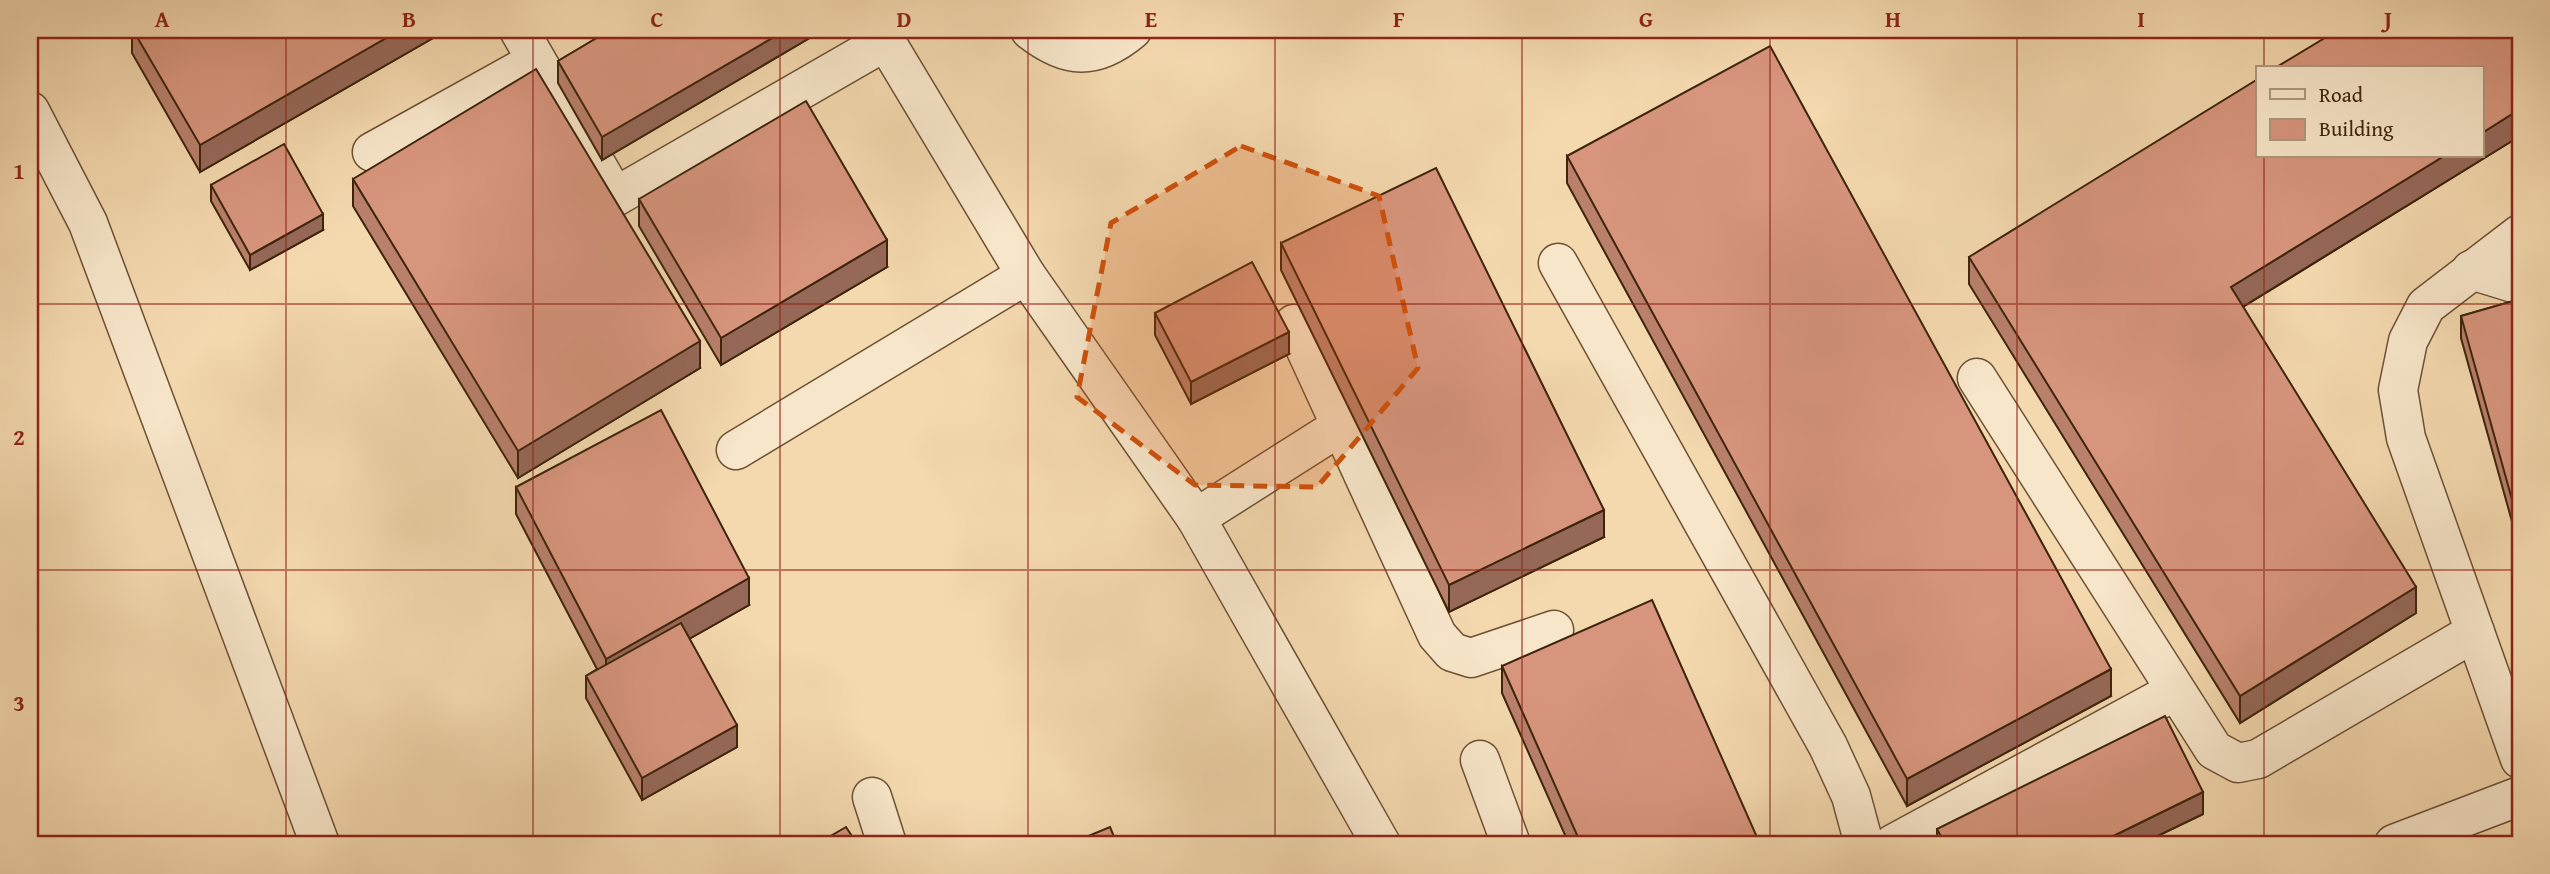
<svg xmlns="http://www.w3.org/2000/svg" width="2550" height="874" font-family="'Gentium Book Plus',serif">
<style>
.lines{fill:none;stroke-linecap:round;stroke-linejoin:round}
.minor-casing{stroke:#6c5134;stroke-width:41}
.minor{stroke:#f8e6ca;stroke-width:38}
.wall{fill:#b9806c;stroke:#3e240b;stroke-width:2}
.shaded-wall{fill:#966858;stroke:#3e240b;stroke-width:2}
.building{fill:#d7957d;stroke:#3e240b;stroke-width:2}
.marked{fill:#ce510c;fill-opacity:0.2;stroke:#ce510c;stroke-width:5;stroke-dasharray:14 9;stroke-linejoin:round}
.grid{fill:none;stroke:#8f2418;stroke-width:2;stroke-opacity:0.55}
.neatline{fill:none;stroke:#8f2418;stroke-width:2.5}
.grid-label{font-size:23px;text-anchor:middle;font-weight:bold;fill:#8f2418}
</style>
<rect width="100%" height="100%" fill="#f4d8ae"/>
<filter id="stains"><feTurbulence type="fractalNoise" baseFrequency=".00286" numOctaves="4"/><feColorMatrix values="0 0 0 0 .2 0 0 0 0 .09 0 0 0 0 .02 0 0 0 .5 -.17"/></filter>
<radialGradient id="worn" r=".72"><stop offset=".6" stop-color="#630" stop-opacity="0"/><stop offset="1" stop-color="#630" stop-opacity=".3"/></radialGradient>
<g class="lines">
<g class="minor-casing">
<g id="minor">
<polyline points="519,30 615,197 886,41"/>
<polyline points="879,30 1026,275 1196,518 1381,844"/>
<path d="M1030,30C1067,59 1095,61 1132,30"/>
<polyline points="30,111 88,223 320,844"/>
<polyline points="372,152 536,61"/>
<polyline points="2520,234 2426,306 2408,341 2398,390 2406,438 2520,759"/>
<polyline points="1558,263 1828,746 1851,796 1864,844"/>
<polyline points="2471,270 2520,285"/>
<polyline points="1294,324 1437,635 1452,652 1471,658 1554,630"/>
<polyline points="1977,378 2214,750 2238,763 2258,759 2475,632"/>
<polyline points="736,450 1026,275"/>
<polyline points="1196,518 1341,426"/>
<polyline points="1480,760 1511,844"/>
<polyline points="872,797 887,844"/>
<polyline points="1893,844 2175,691"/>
<polyline points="2394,844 2520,796"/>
</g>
</g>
<use href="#minor" class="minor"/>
</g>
<g class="wall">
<polygon points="132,30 447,30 200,172 132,53"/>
<polygon points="589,30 813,30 813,36 602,160 558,83 558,61 595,39"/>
<polygon points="2520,136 2243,307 2416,613 2240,723 1969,284 1969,257"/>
<polygon points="1567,156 2111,696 1907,806 1567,183"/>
<polygon points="353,179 700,368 518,478 353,206"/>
<polygon points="211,185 323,230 250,270 211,201"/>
<polygon points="639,199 887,267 721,365 639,226"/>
<polygon points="1281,243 1604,537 1449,612 1281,270"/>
<polygon points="2520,299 2516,536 2461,338 2461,316"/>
<polygon points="1155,313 1289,354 1191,404 1155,335"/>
<polygon points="516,487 749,605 689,639 737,747 642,800 586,698 586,676 597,669 516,514"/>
<polygon points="1502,666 1760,844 1569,844 1502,693"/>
<polygon points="2203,814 2141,844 1937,844 1937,829"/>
</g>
<g class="shaded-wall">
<polygon points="400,30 447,30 200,172 200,145"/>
<polygon points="786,30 813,30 813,36 602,160 602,137"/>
<polygon points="2520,109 2520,136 2231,314 2231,287 2444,156 2482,156 2482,133"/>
<polygon points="323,214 323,230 250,270 250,255"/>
<polygon points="887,240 887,267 721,365 721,338"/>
<polygon points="1289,332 1289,354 1191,404 1191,382"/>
<polygon points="700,341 700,368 518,478 518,451"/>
<polygon points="1604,510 1604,537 1449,612 1449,585"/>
<polygon points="2520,513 2520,535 2516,536 2516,514"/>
<polygon points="749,578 749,605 606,686 606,659"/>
<polygon points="2416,587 2416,613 2240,723 2240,696"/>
<polygon points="2111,669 2111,696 1907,806 1907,779"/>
<polygon points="737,725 737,747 642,800 642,778"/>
<polygon points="2203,792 2203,814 2141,844 2097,844"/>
</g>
<g class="building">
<polygon points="133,30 400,30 200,145"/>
<polygon points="603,30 786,30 602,137 558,61 605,33"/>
<polygon points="2338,30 2520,30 2520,109 2482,133 2482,68 2275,68"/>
<polygon points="1770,46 2111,669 1907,779 1567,156"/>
<polygon points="536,69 700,341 518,451 353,179"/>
<polygon points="2258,79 2258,156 2444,156 2231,287 2416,587 2240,696 1969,257"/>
<polygon points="806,101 887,240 721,338 639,199"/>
<polygon points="284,144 323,214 250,255 211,185"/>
<polygon points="1436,168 1604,510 1449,585 1281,243"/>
<polygon points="1252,262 1289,332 1191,382 1155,313"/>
<polygon points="2520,299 2520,513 2516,514 2461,316"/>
<polygon points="661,410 749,578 606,659 516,487"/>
<polygon points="1652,600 1760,844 1581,844 1502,666"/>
<polygon points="681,623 737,725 642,778 586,676"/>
<polygon points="2165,716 2203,792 2097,844 1945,844 1937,829"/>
<polygon points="846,827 857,844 817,844"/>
<polygon points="1110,827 1117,844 1069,844"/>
</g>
<path class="marked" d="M1241,146L1379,196L1418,368L1317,487L1195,485L1077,397L1111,223Z"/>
<path class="grid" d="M286,30V844M533,30V844M780,30V844M1028,30V844M1275,30V844M1522,30V844M1770,30V844M2017,30V844M2264,30V68M2264,156V844M30,304H2520M30,570H2520"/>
<rect width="2550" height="874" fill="none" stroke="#f4d8ae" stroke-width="77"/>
<rect x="2256" y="66" width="228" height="91" fill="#f8e6ca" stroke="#ae987e" stroke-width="2"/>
<rect x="2270" y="89" width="35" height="10" fill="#f8e6ca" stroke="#ae987e" stroke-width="2"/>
<text x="2319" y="102" font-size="21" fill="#3e240b">Road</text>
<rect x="2270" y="119" width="35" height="21" fill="#d7957d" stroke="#ae987e" stroke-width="2"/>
<text x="2319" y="136" font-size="21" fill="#3e240b">Building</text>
<rect x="38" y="38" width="2474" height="798" class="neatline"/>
<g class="grid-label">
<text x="162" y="27">A</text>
<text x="409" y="27">B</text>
<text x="657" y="27">C</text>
<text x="904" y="27">D</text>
<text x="1151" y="27">E</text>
<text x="1399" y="27">F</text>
<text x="1646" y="27">G</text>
<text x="1893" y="27">H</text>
<text x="2141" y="27">I</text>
<text x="2388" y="27">J</text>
<text x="19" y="179">1</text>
<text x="19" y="445">2</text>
<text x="19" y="711">3</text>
</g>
<rect width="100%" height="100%" filter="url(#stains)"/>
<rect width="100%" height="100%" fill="url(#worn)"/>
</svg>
